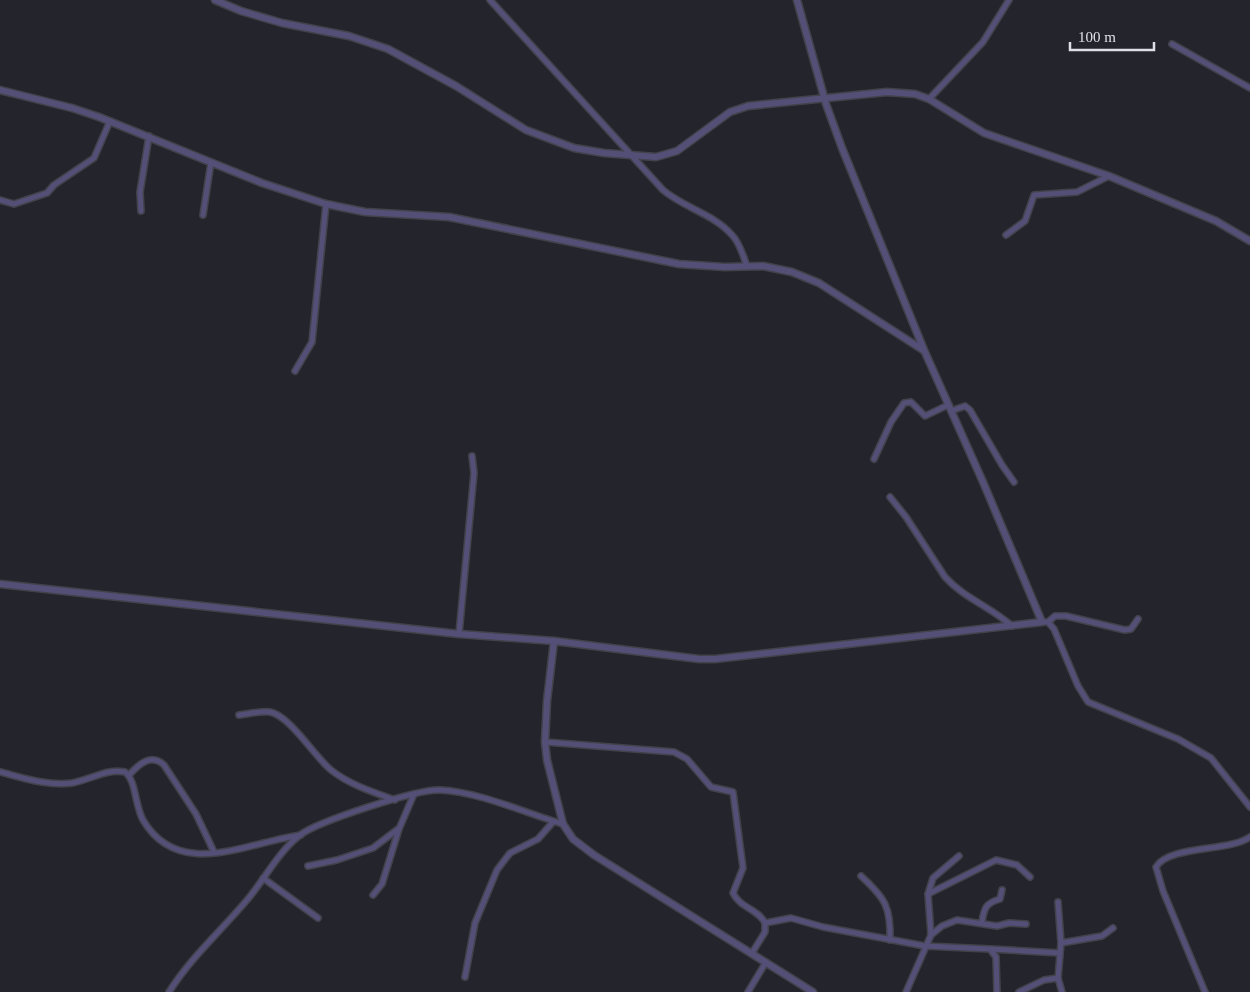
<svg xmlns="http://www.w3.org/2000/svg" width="1250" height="992" font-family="Georgia,serif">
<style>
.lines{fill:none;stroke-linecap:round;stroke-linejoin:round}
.minor-casing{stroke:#41424a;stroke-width:8}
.tertiary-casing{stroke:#41424a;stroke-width:9}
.minor{stroke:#544f77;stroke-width:5}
.tertiary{stroke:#544f77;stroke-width:6}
</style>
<rect width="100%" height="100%" fill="#23242c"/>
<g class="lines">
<g class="minor-casing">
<g id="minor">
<path d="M490,0L663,190C684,208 714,214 732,235C740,243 743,256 747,266"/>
<polyline points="1172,44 1250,88"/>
<polyline points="929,99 983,42 1009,0"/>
<polyline points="0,200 14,204 47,193 54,185 94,158 110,121"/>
<polyline points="141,211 140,192 149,136"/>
<polyline points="203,215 211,162"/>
<polyline points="1006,235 1025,221 1034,195 1077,192 1109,176"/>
<polyline points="295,371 312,342 326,204"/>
<polyline points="951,411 965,406 970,410 1002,465 1014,482"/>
<polyline points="874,459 891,422 904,403 911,402 925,416 948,405"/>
<path d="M890,497L906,517L945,577C964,598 991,607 1012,626"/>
<polyline points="1042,622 1048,622 1054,629 1078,686 1088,702 1178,739 1211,758 1250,807"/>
<polyline points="1048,622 1055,616 1066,616 1125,630 1131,629 1138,619"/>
<polyline points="459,634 474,473 472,456"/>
<path d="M239,715C248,714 260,711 270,712C289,715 315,757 331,770C350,785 373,792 395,800"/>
<path d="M545,742L674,752L687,759L711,787L733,792L743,868L733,893C740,908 758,909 765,923V932L752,953"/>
<path d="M0,772C24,778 47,786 72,783C90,780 107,768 125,772C136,780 135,806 143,820C179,881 248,842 301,835"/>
<path d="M129,775C139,764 151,753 164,765L196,814L214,852"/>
<polyline points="308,866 337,860 373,848 398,829"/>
<path d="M861,876C885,898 891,907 890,940"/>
<polyline points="263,878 318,918"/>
<polyline points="928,894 933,878 959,856"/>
<polyline points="373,895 382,884 399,829 414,794"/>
<polyline points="1058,902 1061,943 1058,978 1062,992"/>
<path d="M982,922C984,908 986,903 1000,899L1002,890"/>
<polyline points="765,923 791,918 823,927 925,946 990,949 996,957 997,992"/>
<polyline points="931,935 942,926 957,920 997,926 1009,923 1026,924"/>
<polyline points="1061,943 1102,936 1113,928"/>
<polyline points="990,949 1060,953"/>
<polyline points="465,977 475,923 497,870 510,853 538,839 553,822"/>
<path d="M169,992C191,957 221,931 247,900C265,879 278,852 300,835C319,821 417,789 440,790C480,792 525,813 563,824"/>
<polyline points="748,992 766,962"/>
<polyline points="906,992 931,935 928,894 996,860 1017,865 1030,877"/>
<polyline points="1019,992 1044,980 1058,978"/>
<path d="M1205,992L1163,891L1156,867C1169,845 1229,852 1250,837"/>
</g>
</g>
<g class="tertiary-casing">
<g id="tertiary">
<polyline points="215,0 241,11 282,23 349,36 388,49 456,86 526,130 574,148 604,153 656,157 677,151 730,112 748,106 887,92 915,94 929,99 984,133 1109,176 1216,221 1250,241"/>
<polyline points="797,0 826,104 842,148 924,350 983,482 1042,622 715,659 699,659 554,641 547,701 545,742 547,760 563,824 573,839 594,855 813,992"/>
<polyline points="0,90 72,108 99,117 262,183 326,204 365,212 449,217 679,264 725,267 763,266 792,272 819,283 923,350"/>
<polyline points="0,584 459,634 554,641"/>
</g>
</g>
<use href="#minor" class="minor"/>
<use href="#tertiary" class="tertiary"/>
</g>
<path d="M1070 42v8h84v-8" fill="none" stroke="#dfe0e6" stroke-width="2.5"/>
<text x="1078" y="42" font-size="15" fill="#dfe0e6" stroke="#23242c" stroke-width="4" paint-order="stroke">100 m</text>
</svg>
